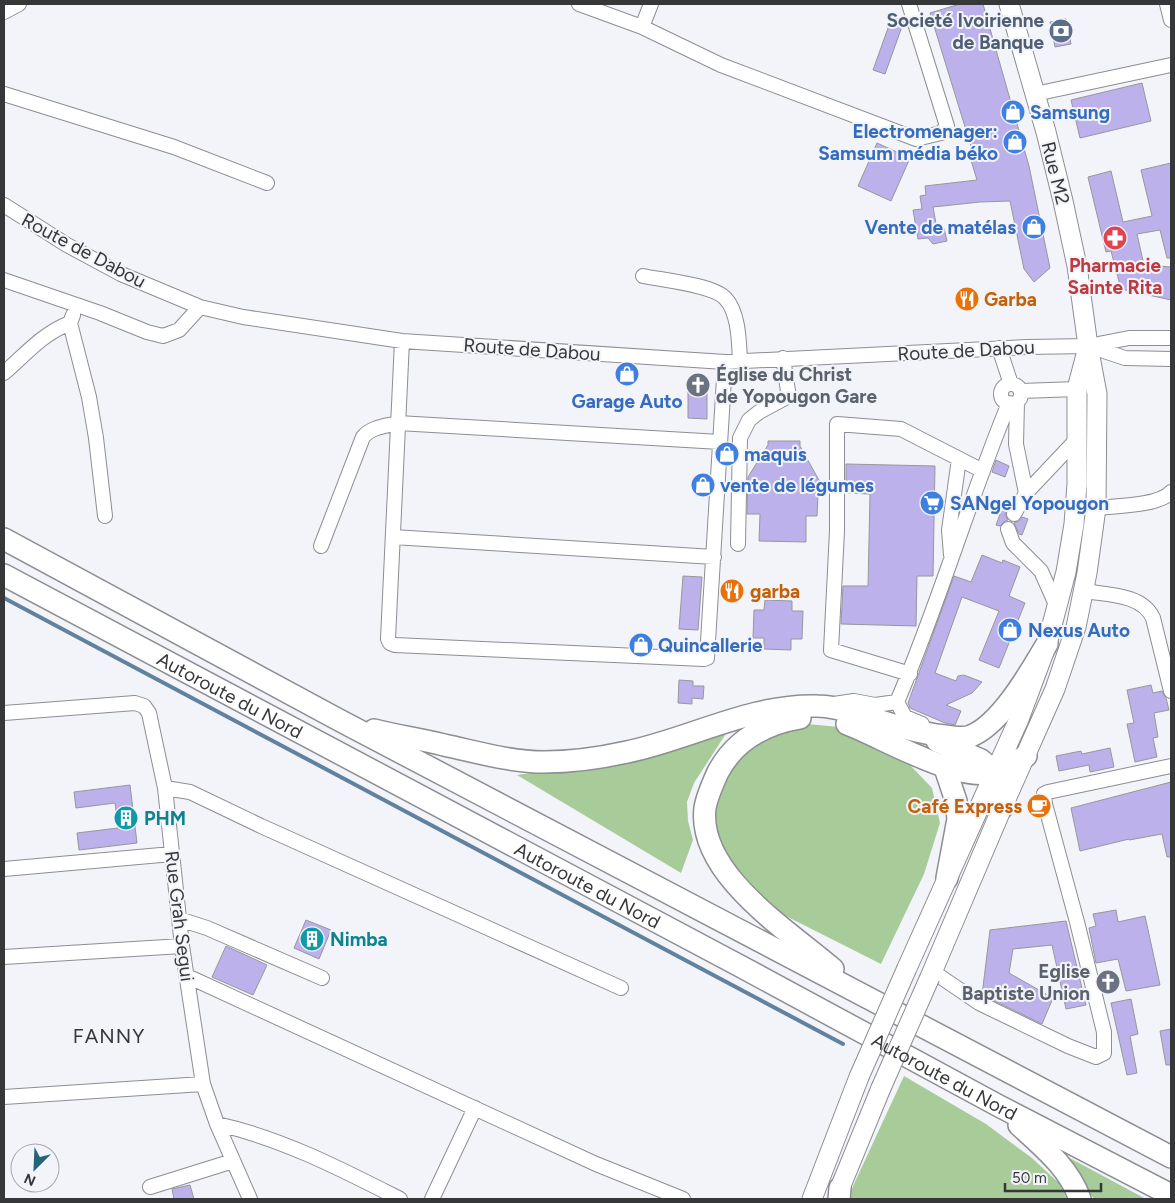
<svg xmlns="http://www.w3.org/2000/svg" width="1175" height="1203" viewBox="0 0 1175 1203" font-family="Figtree,sans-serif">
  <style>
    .forest { fill: #a7cc9a }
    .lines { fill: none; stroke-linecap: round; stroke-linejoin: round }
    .stream { stroke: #60829f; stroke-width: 4 }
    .building { fill: #bcb1ea; stroke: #97979c }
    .minor-casing { stroke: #8c8e93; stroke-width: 16 }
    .major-casing { stroke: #8c8e93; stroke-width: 21 }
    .highway-casing { stroke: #8c8e93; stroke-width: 24 }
    .minor { stroke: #fff; stroke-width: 14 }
    .major { stroke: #fff; stroke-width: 19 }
    .highway { stroke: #fff; stroke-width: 21 }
    .major-bridge-casing { stroke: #8c8e93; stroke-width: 21; stroke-linecap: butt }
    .major-bridge { stroke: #fff; stroke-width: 19 }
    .labels { text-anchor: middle; stroke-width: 4; stroke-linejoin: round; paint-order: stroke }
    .service-label { font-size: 19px; font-weight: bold; fill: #4e5e75; stroke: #f2f4f9; text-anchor: end }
    .shop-label { font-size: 19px; font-weight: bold; fill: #366cbe; stroke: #f2f4f9; text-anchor: start }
    .street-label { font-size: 19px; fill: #363739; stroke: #f2f4f9 }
    .health-label { font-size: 19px; font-weight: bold; fill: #be3a42; stroke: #f2f4f9 }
    .food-label { font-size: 19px; font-weight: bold; fill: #c56008; stroke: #f2f4f9; text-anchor: start }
    .worship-label { font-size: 19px; font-weight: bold; fill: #5b616d; stroke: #f2f4f9; text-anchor: start }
    .culture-label { font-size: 19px; font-weight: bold; fill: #0d838f; stroke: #f2f4f9; text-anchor: start }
    .neighbourhood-label { font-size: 20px; letter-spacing: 1px; fill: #363739; stroke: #f2f4f9 }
  </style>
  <rect width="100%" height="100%" fill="#f2f4f9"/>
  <path class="forest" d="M 807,724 L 839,727 L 909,764 L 932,788 L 940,823 L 924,874 L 881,964 L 772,909 L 742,884 L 711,826 L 717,784 L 753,741 Z
    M 729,729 L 694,783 L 687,802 L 688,821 L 693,840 L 681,873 L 517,775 L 593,764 Z
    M 904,1076 L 986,1124 L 1032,1158 L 1060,1184 L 1067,1199 L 847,1199 Z
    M 1066,1156 L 1146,1199 L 1094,1199 Z"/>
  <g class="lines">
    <path class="stream" d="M 4,598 L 843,1044"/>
  </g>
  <path class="building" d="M 960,4 L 983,4 L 1029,166 L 1050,268 L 1034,282 L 1024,269 L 1010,201 L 980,202 L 933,207 L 937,229 L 944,228 L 947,241 L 933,244 L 928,238 L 918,239 L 913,210 L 922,209 L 920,196 L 926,195 L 925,186 L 977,180 L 970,157 L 974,156 L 930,13 Z
    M 892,17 L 904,21 L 885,74 L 873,70 Z
    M 1066,19 L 1071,44 L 1055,47 L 1050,22 Z
    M 1142,83 L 1151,121 L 1080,138 L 1071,100 Z
    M 877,143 L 910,158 L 891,201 L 858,186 Z
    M 1171,163 L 1171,258 L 1167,258 L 1160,230 L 1137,234 L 1144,265 L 1171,267 L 1171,300 L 1121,289 L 1111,251 L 1106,252 L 1088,177 L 1111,171 L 1123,222 L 1152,216 L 1141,170 Z
    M 688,381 L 707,381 L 707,419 L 688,418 Z
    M 768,441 L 800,441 L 800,446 L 825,491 L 818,495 L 817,516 L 806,516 L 806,542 L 759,541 L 760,514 L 747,514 L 748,477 L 768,445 Z
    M 996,460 L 1009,466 L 1005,477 L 992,472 Z
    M 846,464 L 935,466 L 933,576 L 917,576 L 916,626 L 841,624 L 843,586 L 868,586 L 870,494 L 846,493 Z
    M 1002,509 L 1006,511 L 1005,515 L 1008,520 L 1005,521 L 1000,526 L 996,525 Z
    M 1022,517 L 1028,519 L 1022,535 L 1019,534 L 1014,523 L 1019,521 Z
    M 982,555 L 1002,563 L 1003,560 L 1020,567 L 1009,596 L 1025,603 L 999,668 L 979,660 L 999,611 L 962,597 L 935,673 L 956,681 L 958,676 L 964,675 L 982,682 L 972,693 L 946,705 L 961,711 L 955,725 L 945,723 L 910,708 L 908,703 L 954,576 L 971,582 Z
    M 683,576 L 702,577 L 698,630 L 679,629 Z
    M 765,600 L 792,601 L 792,611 L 803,611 L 802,639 L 791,639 L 791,650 L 764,649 L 764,638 L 753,638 L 754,610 L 764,610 Z
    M 679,680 L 693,681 L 693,686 L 704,686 L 703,699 L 692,698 L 692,704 L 678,703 Z
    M 1151,685 L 1153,693 L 1162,691 L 1166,698 L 1169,710 L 1154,713 L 1158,737 L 1153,738 L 1157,757 L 1135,762 L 1127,724 L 1134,723 L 1127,690 Z
    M 1110,748 L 1114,767 L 1090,772 L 1089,765 L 1059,771 L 1056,756 L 1081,751 L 1082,754 Z
    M 1171,782 L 1171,857 L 1167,857 L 1162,834 L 1129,840 L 1129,839 L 1080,851 L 1071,808 Z
    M 130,785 L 137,843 L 79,850 L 77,833 L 118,828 L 115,803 L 76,808 L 74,792 Z
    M 1116,910 L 1118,922 L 1145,916 L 1160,985 L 1126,991 L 1118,959 L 1096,963 L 1089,928 L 1096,926 L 1093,914 Z
    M 306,920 L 331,930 L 319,959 L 294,948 Z
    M 1066,921 L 1086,1005 L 1066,1009 L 1052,945 L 1013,949 L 1009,973 L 1053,998 L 1042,1024 L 982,995 L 990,930 Z
    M 226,946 L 267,965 L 253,995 L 212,977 Z
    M 1131,999 L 1138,1034 L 1130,1036 L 1137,1073 L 1127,1075 L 1111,1003 Z
    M 1171,1029 L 1171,1065 L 1166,1065 L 1160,1031 Z
    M 190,1185 L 194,1199 L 174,1199 L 172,1189 Z"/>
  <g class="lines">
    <defs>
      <path id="minor" d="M 579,4 L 642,27 L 721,65 L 916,139 L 941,133 L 947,126 L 909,4
        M 1167,4 L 1171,20
        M 4,12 L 19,4
        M 642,27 L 651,4
        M 4,94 L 174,147 L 267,183
        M 1035,94 L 1171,65
        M 4,205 L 67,245 L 121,274 L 200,307 L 243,317 L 402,341 L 725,362 L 1027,347 L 1088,346 L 1129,338 L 1171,338
        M 643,276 C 662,280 713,285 725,298 C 739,312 739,343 740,361
        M 4,280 L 100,313 L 147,332 L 163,336 L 179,330 L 200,307
        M 70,323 L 89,397 L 96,438 L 105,516
        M 402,341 L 388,639 L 390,643 L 395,645 L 704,659 L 707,658 L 725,362
        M 1089,346 L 1125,358 L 1171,359
        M 999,348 L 1011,384
        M 4,373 C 26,354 42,334 70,323 L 73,315
        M1001 394a10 10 0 1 1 20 0a10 10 0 1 1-20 0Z
        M 1021,391 L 1077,389
        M 1017,402 L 1016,444 L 1026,493
        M 1096,508 C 1114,506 1159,506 1171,492
        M 1014,514 L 1026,493 L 1078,438
        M 1008,529 L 1013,543 L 1041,571 L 1057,607
        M 393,537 L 714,557
        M 738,544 L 740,438 L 749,420 L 759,412 L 787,397 L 788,391 L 783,358
        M 321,546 L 363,437 C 371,427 386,426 398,423 L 720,442
        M 951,555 L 949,530 L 959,459
        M 1084,591 C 1108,595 1142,594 1153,618 L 1171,691
        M 910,674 L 831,650 L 837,531 L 837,424 L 901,429 L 983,471
        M 897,702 C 939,604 968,502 1009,403
        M 897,702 L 905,717 L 922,724
        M 834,704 L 854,701 L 875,705 L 897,702
        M 4,713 L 135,703 L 144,706 L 149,713 L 165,788 L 182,946 L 203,1084 L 217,1124 L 250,1199
        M 165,788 L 190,792 L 261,826 L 621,988
        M 4,869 L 172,854
        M 179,919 L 207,928 L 322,978
        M 4,957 L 182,946
        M 932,971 L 979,1003 L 1068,1046 L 1096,1057 L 1104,1053 L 1104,1032 L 1077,922 L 1045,804 L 1044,794 L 1048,792 L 1171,766
        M 187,976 L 596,1164 L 683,1199
        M 4,1097 L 203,1084
        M 217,1124 C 281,1138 341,1169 400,1199
        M 150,1187 L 233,1161
        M 432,1199 L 475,1108"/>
      <path id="major" d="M 907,968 L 1019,719 L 1047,644 L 1066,572 L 1074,524 L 1077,484 L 1077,389 L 1087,351
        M 930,977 L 1002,808 L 1055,689 L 1076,627 L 1087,573 L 1096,508 L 1097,394 L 1088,346 L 1077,266 L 1063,201 L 1046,132 L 1009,4
        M 840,1188 L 881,1088
        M 812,1199 L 859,1077"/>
      <g id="highway">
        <path d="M 4,539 L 339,720 L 1171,1157"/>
        <path id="s1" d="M 4,575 L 740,966 L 999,1106 L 1171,1195"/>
        <path d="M 800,718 C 765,724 735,740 718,772 C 713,783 707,796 705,808 C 697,874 789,931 833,969"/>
        <path d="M 847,724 C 884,738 958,783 995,772 C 1006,769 1016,761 1026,756"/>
        <path d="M 374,730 C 397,736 421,739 444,745 C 477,752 510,762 544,762 C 572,762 600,758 627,752 C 690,739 751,704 817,706 C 834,706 851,712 868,717 C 893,725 918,733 945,736 C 952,737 964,739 971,736 C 1001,724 1031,671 1047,644"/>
        <path d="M 937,741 L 981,760 L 995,772 L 1002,808"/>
        <path d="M 945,768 L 956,801 L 958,819 L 947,878"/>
        <path d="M 1019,1125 C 1043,1147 1069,1168 1080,1199"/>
        <path d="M 839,1199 L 840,1188"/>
      </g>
    </defs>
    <use href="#minor" class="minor-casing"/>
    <use href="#major" class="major-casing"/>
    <use href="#highway" class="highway-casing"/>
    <use href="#minor" class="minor"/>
    <use href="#major" class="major"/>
    <use href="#highway" class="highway"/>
    <defs>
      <path id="major-bridge" d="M 859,1077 L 907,968
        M 881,1088 L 930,977"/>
    </defs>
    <use href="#major-bridge" class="major-bridge-casing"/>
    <use href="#major-bridge" class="major-bridge"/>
  </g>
  <defs>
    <symbol id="bank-disc" viewBox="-11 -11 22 22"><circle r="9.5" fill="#5c6f8a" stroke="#f2f4f9"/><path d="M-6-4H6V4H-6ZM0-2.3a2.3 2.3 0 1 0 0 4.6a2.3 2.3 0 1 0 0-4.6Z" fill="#fff"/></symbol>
    <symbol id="shop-disc" viewBox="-11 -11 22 22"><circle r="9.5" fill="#3f7fe0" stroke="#f2f4f9"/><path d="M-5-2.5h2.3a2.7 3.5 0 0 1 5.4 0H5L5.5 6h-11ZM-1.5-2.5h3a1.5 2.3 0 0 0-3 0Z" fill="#fff"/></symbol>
    <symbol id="pharmacy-disc" viewBox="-11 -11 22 22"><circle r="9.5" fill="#e0444e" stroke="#f2f4f9"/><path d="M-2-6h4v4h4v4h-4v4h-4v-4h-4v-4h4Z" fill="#fff"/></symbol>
    <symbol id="restaurant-disc" viewBox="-11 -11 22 22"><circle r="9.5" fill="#e8710a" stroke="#f2f4f9"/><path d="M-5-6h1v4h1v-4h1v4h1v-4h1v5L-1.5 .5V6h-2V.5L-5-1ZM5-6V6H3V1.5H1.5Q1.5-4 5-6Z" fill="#fff"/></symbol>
    <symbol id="church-disc" viewBox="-11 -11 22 22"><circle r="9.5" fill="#6b7280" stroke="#f2f4f9"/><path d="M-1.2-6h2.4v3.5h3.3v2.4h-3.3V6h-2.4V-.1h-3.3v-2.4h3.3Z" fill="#fff"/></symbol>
    <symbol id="supermarket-disc" viewBox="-11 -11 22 22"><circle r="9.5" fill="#3f7fe0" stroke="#f2f4f9"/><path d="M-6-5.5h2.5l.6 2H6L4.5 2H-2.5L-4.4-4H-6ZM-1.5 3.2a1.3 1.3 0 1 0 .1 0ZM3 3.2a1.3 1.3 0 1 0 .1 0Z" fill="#fff"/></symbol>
    <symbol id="cafe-disc" viewBox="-11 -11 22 22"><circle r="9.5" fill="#e8710a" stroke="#f2f4f9"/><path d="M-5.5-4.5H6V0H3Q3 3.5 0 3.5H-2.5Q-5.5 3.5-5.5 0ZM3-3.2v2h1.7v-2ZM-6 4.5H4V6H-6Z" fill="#fff"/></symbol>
    <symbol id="building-disc" viewBox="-11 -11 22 22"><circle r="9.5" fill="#0f9aa8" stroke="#f2f4f9"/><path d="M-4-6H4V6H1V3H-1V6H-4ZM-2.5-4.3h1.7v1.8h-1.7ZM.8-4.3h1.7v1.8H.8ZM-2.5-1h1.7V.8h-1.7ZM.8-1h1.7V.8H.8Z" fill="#fff"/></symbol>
  </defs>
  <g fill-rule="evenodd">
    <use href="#bank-disc" x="1047" y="17" width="28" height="28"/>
    <use href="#shop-disc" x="999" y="98" width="28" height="28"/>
    <use href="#shop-disc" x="1001" y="128" width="28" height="28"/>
    <use href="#shop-disc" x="1020" y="213" width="28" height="28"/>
    <use href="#pharmacy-disc" x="1101" y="224" width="28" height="28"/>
    <use href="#restaurant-disc" x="953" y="285" width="28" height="28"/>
    <use href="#shop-disc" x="613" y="360" width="28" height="28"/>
    <use href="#church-disc" x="684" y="371" width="28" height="28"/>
    <use href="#shop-disc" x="713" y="440" width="28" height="28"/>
    <use href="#shop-disc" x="689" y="471" width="28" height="28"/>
    <use href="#supermarket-disc" x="918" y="489" width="28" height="28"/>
    <use href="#restaurant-disc" x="718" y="577" width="28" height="28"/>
    <use href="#shop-disc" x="996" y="616" width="28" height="28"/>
    <use href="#shop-disc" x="627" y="631" width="28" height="28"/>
    <use href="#cafe-disc" x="1025" y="792" width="28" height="28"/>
    <use href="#building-disc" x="112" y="804" width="28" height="28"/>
    <use href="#building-disc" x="298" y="925" width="28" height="28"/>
    <use href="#church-disc" x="1094" y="968" width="28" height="28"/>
  </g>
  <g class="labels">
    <g class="service-label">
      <text x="1044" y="27">Societé Ivoirienne<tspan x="1044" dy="22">de Banque</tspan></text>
    </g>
    <g class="shop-label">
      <text x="1030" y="119">Samsung</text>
      <text x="998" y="138" text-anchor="end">Electromenager:<tspan x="998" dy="22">Samsum média béko</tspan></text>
      <text x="1016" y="234" text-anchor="end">Vente de matélas</text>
      <text x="627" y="408" text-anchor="middle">Garage Auto</text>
      <text x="744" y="461">maquis</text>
      <text x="720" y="492">vente de légumes</text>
      <text x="950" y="510">SANgel Yopougon</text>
      <text x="1028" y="637">Nexus Auto</text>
      <text x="658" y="652">Quincallerie</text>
    </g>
    <g class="street-label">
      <text transform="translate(1056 173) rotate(76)" y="7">Rue M2</text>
      <text transform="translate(84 250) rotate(28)" y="7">Route de Dabou</text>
      <text transform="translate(532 349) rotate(4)" y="7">Route de Dabou</text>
      <text transform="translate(966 350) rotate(-3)" y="7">Route de Dabou</text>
      <text dy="7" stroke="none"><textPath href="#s1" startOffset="256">Autoroute du Nord</textPath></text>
      <text dy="7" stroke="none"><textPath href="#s1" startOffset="661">Autoroute du Nord</textPath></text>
      <text transform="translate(180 916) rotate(83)" y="7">Rue Grah Segui</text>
      <text dy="7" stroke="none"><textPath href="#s1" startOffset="1066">Autoroute du Nord</textPath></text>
    </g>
    <g class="health-label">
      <text x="1115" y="272">Pharmacie<tspan x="1115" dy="22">Sainte Rita</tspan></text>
    </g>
    <g class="food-label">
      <text x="984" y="306">Garba</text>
      <text x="750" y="598">garba</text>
      <text x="1022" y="813" text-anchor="end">Café Express</text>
    </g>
    <g class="worship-label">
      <text x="716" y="381">Église du Christ<tspan x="716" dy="22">de Yopougon Gare</tspan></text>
      <text x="1090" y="978" text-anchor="end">Eglise<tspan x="1090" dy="22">Baptiste Union</tspan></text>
    </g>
    <g class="culture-label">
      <text x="144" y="825">PHM</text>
      <text x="330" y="946">Nimba</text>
    </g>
    <g class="neighbourhood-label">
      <text x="109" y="1043">FANNY</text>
    </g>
  </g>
  <rect width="1175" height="1203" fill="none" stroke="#363739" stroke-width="10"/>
  <g transform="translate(35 1168) rotate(204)"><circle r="24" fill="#f2f4f9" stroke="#a7a8ac"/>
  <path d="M0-4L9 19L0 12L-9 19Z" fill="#246479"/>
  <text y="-8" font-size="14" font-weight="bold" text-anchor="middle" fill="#363739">N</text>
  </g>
  <path d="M1005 1183v8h96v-8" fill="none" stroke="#363739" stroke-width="2.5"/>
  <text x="1012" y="1183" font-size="15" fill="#363739" stroke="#f2f4f9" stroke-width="4" paint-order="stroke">50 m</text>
</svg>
